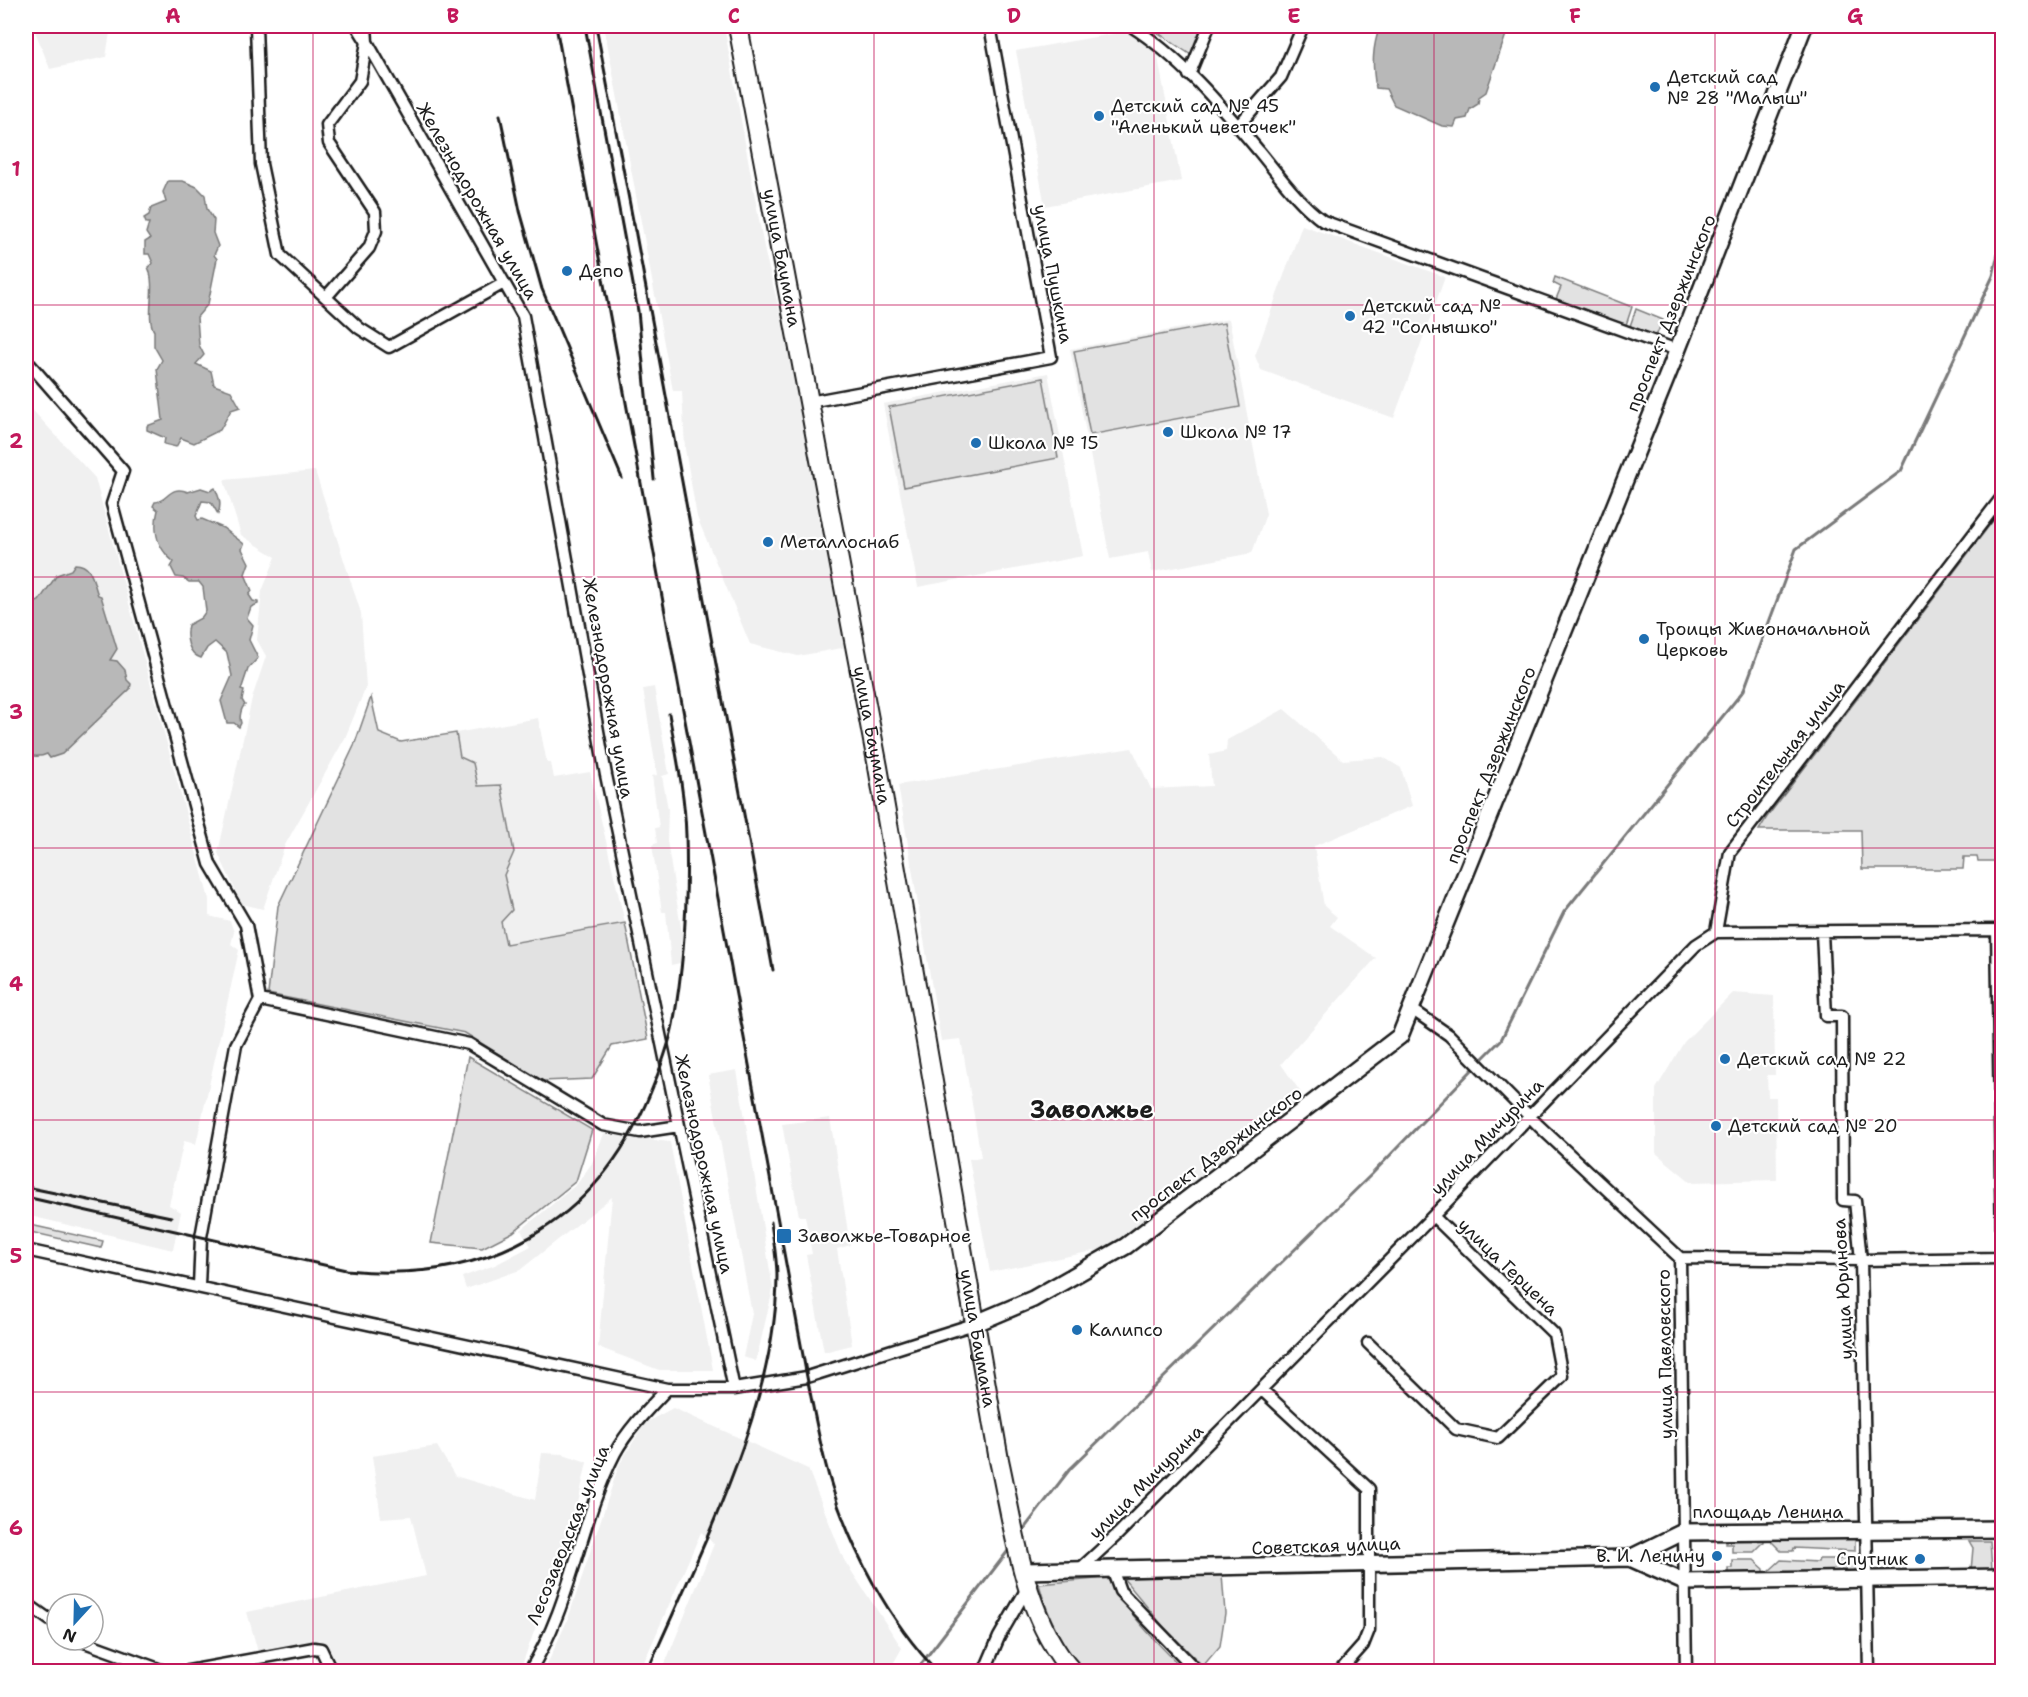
<svg xmlns="http://www.w3.org/2000/svg" width="2028" height="1697" viewBox="0 0 2028 1697" font-family="'Shantell Sans',sans-serif">
  <style>
    .built { fill: #f0f0f0 }
    .green { fill: #e2e2e2; stroke: #7f7f7f; stroke-width: 1.5 }
    .water { fill: #b8b8b8; stroke: #7a7a7a; stroke-width: 1.5 }
    .lines { fill: none; stroke-linecap: round; stroke-linejoin: round }
    .stream { stroke: #7a7a7a; stroke-width: 3 }
    .street-casing { stroke: #1c1c1c; stroke-width: 15 }
    .secondary-casing { stroke: #1c1c1c; stroke-width: 20 }
    .primary-casing { stroke: #1c1c1c; stroke-width: 22 }
    .street { stroke: #fff; stroke-width: 10 }
    .secondary { stroke: #fff; stroke-width: 15 }
    .primary { stroke: #fff; stroke-width: 18 }
    .rail { stroke: #1c1c1c; stroke-width: 3 }
    .grid { fill: none; stroke: #c2185b; stroke-width: 1.5; stroke-opacity: 0.55 }
    .poi-dot { fill: #1f6fb2; stroke: #fff; stroke-width: 2 }
    .labels { text-anchor: middle; stroke-width: 4.5; stroke-linejoin: round; paint-order: stroke }
    .poi-label { font-size: 18px; fill: #1c1c1c; stroke: #fff; text-anchor: start }
    .street-label { font-size: 18px; fill: #1c1c1c; stroke: #fff }
    .district-label { font-size: 24px; font-weight: bold; fill: #1c1c1c; stroke: #fff }
    .neatline { fill: none; stroke: #c2185b; stroke-width: 2 }
    .grid-label { font-size: 20px; text-anchor: middle; font-weight: bold; fill: #c2185b }
  </style>
  <rect width="100%" height="100%" fill="#fff"/>
  <filter id="ink" filterUnits="userSpaceOnUse"><feTurbulence type="fractalNoise" baseFrequency=".0167" numOctaves="2"/><feDisplacementMap in="SourceGraphic" scale="12" xChannelSelector="R" yChannelSelector="G"/><feConvolveMatrix kernelMatrix="1 2 1 2 8 2 1 2 1" color-interpolation-filters="sRGB"/></filter>
  <g filter="url(#ink)">
    <path class="built" d="M 33,26 L 111,26 L 106,57 L 50,69 Z
      M 604,26 L 724,26 L 765,253 L 782,321 L 847,647 L 798,656 L 750,644 L 697,517 L 685,449 L 682,391 L 673,391 Z
      M 1135,30 L 1156,47 L 1181,181 L 1045,206 L 1016,51 Z
      M 1302,225 L 1445,277 L 1394,418 L 1261,370 L 1255,356 Z
      M 1229,319 L 1266,514 L 1252,553 L 1152,572 L 1148,552 L 1110,559 L 1070,349 Z
      M 1048,373 L 1083,556 L 918,587 L 883,404 Z
      M 26,403 L 95,478 L 209,899 L 209,916 L 230,921 L 234,932 L 231,944 L 239,950 L 196,1144 L 184,1141 L 169,1205 L 181,1212 L 173,1250 L 26,1215 Z
      M 315,471 L 361,613 L 366,687 L 345,738 L 285,845 L 263,909 L 242,904 L 218,853 L 252,698 L 266,656 L 257,640 L 262,591 L 276,557 L 241,535 L 224,480 Z
      M 654,687 L 669,774 L 662,776 L 668,809 L 667,841 L 682,934 L 680,963 L 671,965 L 666,912 L 662,912 L 652,845 L 657,843 L 655,828 L 659,827 L 652,776 L 657,775 L 643,689 Z
      M 1284,709 L 1343,760 L 1383,757 L 1401,768 L 1412,806 L 1314,846 L 1324,906 L 1337,917 L 1330,926 L 1376,958 L 1281,1064 L 1306,1100 L 1113,1247 L 990,1272 L 969,1159 L 981,1157 L 961,1039 L 941,1041 L 898,785 L 1132,748 L 1151,789 L 1212,786 L 1209,755 L 1226,751 L 1227,740 Z
      M 538,718 L 547,763 L 551,763 L 554,778 L 590,772 L 625,923 L 506,944 L 501,922 L 512,910 L 504,875 L 514,852 L 501,785 L 478,786 L 460,757 L 456,733 Z
      M 1733,993 L 1774,996 L 1775,1075 L 1767,1075 L 1768,1097 L 1776,1097 L 1777,1180 L 1691,1182 L 1656,1153 L 1656,1089 L 1684,1042 Z
      M 737,1070 L 773,1289 L 756,1361 L 743,1357 L 752,1314 L 708,1075 Z
      M 830,1118 L 850,1245 L 837,1249 L 852,1345 L 824,1352 L 806,1255 L 812,1254 L 805,1216 L 799,1216 L 782,1124 Z
      M 604,1134 L 670,1142 L 713,1370 L 659,1370 L 598,1347 L 612,1197 L 520,1270 L 466,1289 L 462,1277 L 495,1265 L 531,1246 L 521,1230 L 577,1184 L 592,1163 Z
      M 673,1408 L 808,1469 L 844,1560 L 902,1648 L 889,1671 L 662,1671 L 714,1544 L 701,1532 L 640,1671 L 550,1672 L 545,1669 L 568,1619 L 619,1465 L 645,1423 Z
      M 437,1446 L 455,1476 L 535,1500 L 542,1453 L 563,1454 L 587,1462 L 574,1521 L 523,1662 L 514,1671 L 341,1672 L 327,1643 L 319,1640 L 258,1652 L 247,1612 L 426,1576 L 411,1516 L 381,1518 L 372,1456 Z"/>
    <path class="green" d="M 1153,26 L 1204,26 L 1191,55 L 1154,30 Z
      M 1555,277 L 1632,307 L 1626,325 L 1556,299 L 1561,287 L 1553,283 Z
      M 1636,309 L 1663,320 L 1656,336 L 1630,326 Z
      M 1224,323 L 1240,407 L 1090,435 L 1074,351 Z
      M 1043,378 L 1058,458 L 904,487 L 889,407 Z
      M 2002,509 L 2002,856 L 1999,856 L 1999,861 L 1978,861 L 1977,857 L 1964,857 L 1963,869 L 1862,869 L 1861,830 L 1759,830 L 1767,817 Z
      M 371,697 L 379,733 L 401,742 L 456,733 L 460,757 L 473,763 L 478,786 L 501,785 L 514,852 L 504,875 L 512,910 L 501,922 L 506,944 L 625,923 L 648,1039 L 612,1046 L 592,1079 L 542,1081 L 465,1033 L 268,994 L 278,906 L 354,746 Z
      M 468,1057 L 592,1130 L 576,1181 L 513,1232 L 482,1248 L 431,1243 Z
      M 26,1224 L 103,1241 L 101,1248 L 26,1231 Z
      M 1855,1535 L 1855,1551 L 1794,1548 L 1793,1551 L 1781,1551 L 1772,1542 L 1772,1536 Z
      M 1726,1536 L 1764,1536 L 1764,1542 L 1754,1552 L 1732,1552 L 1732,1544 L 1726,1544 Z
      M 1969,1541 L 1990,1541 L 1992,1570 L 1971,1571 L 1973,1548 Z
      M 1819,1559 L 1855,1559 L 1855,1575 L 1770,1576 L 1770,1570 L 1781,1560 L 1818,1562 Z
      M 1732,1560 L 1754,1560 L 1764,1569 L 1764,1576 L 1728,1576 L 1728,1568 L 1732,1568 Z
      M 1222,1575 L 1225,1613 L 1220,1646 L 1203,1666 L 1163,1626 L 1123,1578 Z
      M 1107,1578 C 1128,1613 1155,1641 1183,1669 L 1181,1672 L 1083,1671 C 1062,1644 1048,1618 1039,1584 Z"/>
    <path class="water" d="M 1380,26 L 1509,26 L 1486,92 L 1479,97 L 1478,104 L 1470,109 L 1467,118 L 1457,120 L 1454,127 L 1442,126 L 1394,105 L 1386,89 L 1376,88 C 1372,65 1372,48 1380,26 Z
      M 168,181 L 183,181 L 197,187 L 205,195 L 207,209 L 214,220 L 213,233 L 218,246 L 214,255 L 217,259 L 208,304 L 197,317 L 199,345 L 204,355 L 196,364 L 211,371 L 214,385 L 231,391 L 240,407 L 231,410 L 220,430 L 194,443 L 181,438 L 176,447 L 164,444 L 165,438 L 147,430 L 147,426 L 163,420 L 157,369 L 162,360 L 154,346 L 154,331 C 145,316 157,287 148,267 L 153,263 L 149,254 L 145,254 L 145,242 L 150,239 L 146,233 L 149,223 L 146,223 L 144,218 L 149,215 L 151,208 L 166,202 L 163,192 Z
      M 201,488 L 210,491 L 215,488 C 219,497 222,504 218,514 L 211,502 L 202,501 L 196,516 L 198,520 L 202,519 L 223,528 L 244,544 L 242,549 L 249,563 L 245,574 L 252,591 L 249,595 L 253,601 L 258,602 L 258,604 L 251,607 L 247,618 L 253,625 L 249,640 L 258,658 L 248,669 L 241,690 L 244,691 L 242,700 L 245,705 C 241,707 239,718 241,723 L 239,727 L 234,723 L 227,723 L 221,701 L 232,676 L 227,653 L 215,642 L 207,648 L 201,658 C 188,654 185,637 188,625 L 201,618 L 206,611 L 203,587 L 199,582 L 189,582 L 183,578 L 176,577 L 171,567 L 174,562 C 158,549 152,533 158,510 L 153,506 L 155,502 C 168,502 169,484 188,492 Z
      M 75,564 C 93,564 93,583 98,595 L 101,596 L 117,649 L 110,660 L 117,661 L 125,670 L 127,680 L 131,684 L 130,689 L 62,754 L 50,758 L 47,754 C 41,757 32,757 26,754 L 26,606 L 39,601 L 57,575 L 71,570 Z"/>
    <g class="lines">
      <path class="stream" d="M 1483,1058 L 1501,1040 L 1564,912 L 1744,690 L 1796,549 L 1901,471 L 1993,276 L 2002,236
        M 1020,1534 L 1070,1469 L 1372,1174 L 1473,1069
        M 915,1672 L 1011,1547"/>
      <defs>
        <path id="street" d="M 256,26 L 261,164 L 280,255 L 359,328 L 389,347 L 504,283
          M 366,26 L 367,42 L 523,316 L 606,775 L 734,1389
          M 1131,26 C 1180,57 1221,106 1258,150 C 1278,174 1297,202 1323,221 L 1677,350
          M 1189,75 L 1209,26
          M 1238,126 L 1281,77 L 1303,26
          M 327,296 L 369,248 L 376,231 L 375,212 L 329,143 L 327,125 L 360,81 L 367,42 L 357,26
          M 26,360 L 123,471 L 112,504 L 210,864 L 246,925 L 260,1000 L 469,1044 L 603,1125 L 640,1132 L 679,1126
          M 809,402 L 1051,357 L 990,26
          M 1997,930 L 2002,1244
          M 1716,932 L 1730,852 L 2002,497
          M 1822,932 L 1826,1016 L 1842,1016 L 1843,1200 L 1855,1201 L 1861,1260 L 1869,1672
          M 1413,1010 L 1449,1035 L 1539,1126 L 1680,1258 L 1686,1672
          M 26,1250 L 667,1389 L 734,1389 L 807,1377 L 974,1324
          M 1680,1258 L 1861,1260 L 2002,1258
          M 199,1286 L 201,1237 L 236,1045 L 260,1000
          M 1368,1343 L 1456,1429 L 1498,1438 L 1562,1376 L 1554,1334 L 1433,1216
          M 1262,1390 L 1369,1489 L 1369,1630 L 1363,1645 L 1339,1672
          M 1080,1569 L 1118,1534 L 1433,1216 L 1696,945 L 1716,932 L 2002,930
          M 1112,1569 L 1120,1591 L 1198,1672
          M 26,1603 L 57,1625
          M 79,1640 L 167,1672
          M 183,1672 L 314,1648 L 321,1649 L 332,1672
          M 529,1672 C 572,1605 579,1523 615,1453 C 628,1429 649,1408 667,1389
          M 984,1672 L 999,1637 L 1029,1585"/>
        <path id="secondary" d="M 974,1324 L 1033,1299 L 1126,1246 L 1400,1036 L 1672,364 L 1804,26
          M 1630,1558 L 1683,1532 L 2002,1529
          M 1024,1571 L 1630,1558 L 1684,1582 L 2002,1577"/>
        <g id="primary">
          <path id="s1" d="M 738,26 L 878,767 L 999,1460 C 1014,1527 1024,1620 1073,1672"/>
        </g>
      </defs>
      <use href="#street" class="street-casing"/>
      <use href="#secondary" class="secondary-casing"/>
      <use href="#primary" class="primary-casing"/>
      <use href="#street" class="street"/>
      <use href="#secondary" class="secondary"/>
      <use href="#primary" class="primary"/>
      <path class="rail" d="M 556,26 L 807,1377 C 814,1411 820,1447 830,1480 C 849,1547 889,1622 938,1672
        M 585,26 L 638,311 L 654,479
        M 596,26 L 635,231
        M 500,115 L 520,211 L 542,289 L 622,478
        M 634,224 L 773,970
        M 26,1187 L 171,1217
        M 26,1197 L 346,1270 C 486,1285 595,1226 650,1094 C 659,1072 668,1049 673,1025 C 684,964 688,897 686,835 C 685,795 676,753 669,714
        M 647,1672 C 698,1555 777,1405 777,1276 C 777,1258 773,1239 771,1222"/>
    </g>
  </g>
  <path class="grid" d="M 313,26 L 313,1672M 594,26 L 594,1672M 874,26 L 874,1672M 1154,26 L 1154,1672M 1434,26 L 1434,1672M 1715,26 L 1715,1672M 26,305 L 2002,305M 26,577 L 2002,577M 26,848 L 2002,848M 26,1120 L 2002,1120M 26,1392 L 2002,1392"/>
  <g class="poi-dot">
    <circle cx="1655" cy="87" r="6"/>
    <circle cx="1099" cy="116" r="6"/>
    <circle cx="567" cy="271" r="6"/>
    <circle cx="1350" cy="316" r="6"/>
    <circle cx="1168" cy="432" r="6"/>
    <circle cx="976" cy="443" r="6"/>
    <circle cx="768" cy="542" r="6"/>
    <circle cx="1644" cy="639" r="6"/>
    <circle cx="1725" cy="1059" r="6"/>
    <circle cx="1716" cy="1126" r="6"/>
    <rect x="776" y="1228" width="16" height="16" rx="3"/>
    <circle cx="1077" cy="1330" r="6"/>
    <circle cx="1717" cy="1556" r="6"/>
    <circle cx="1920" cy="1559" r="6"/>
  </g>
  <g class="labels">
    <g class="poi-label">
      <text x="1667" y="83">Детский сад<tspan x="1667" dy="21">№ 28 "Малыш"</tspan></text>
      <text x="1111" y="112">Детский сад № 45<tspan x="1111" dy="21">"Аленький цветочек"</tspan></text>
      <text x="579" y="277">Депо</text>
      <text x="1362" y="312">Детский сад №<tspan x="1362" dy="21">42 "Солнышко"</tspan></text>
      <text x="1180" y="438">Школа № 17</text>
      <text x="988" y="449">Школа № 15</text>
      <text x="780" y="548">Металлоснаб</text>
      <text x="1656" y="635">Троицы Живоначальной<tspan x="1656" dy="21">Церковь</tspan></text>
      <text x="1737" y="1065">Детский сад № 22</text>
      <text x="1728" y="1132">Детский сад № 20</text>
      <text x="798" y="1242">Заволжье-Товарное</text>
      <text x="1089" y="1336">Калипсо</text>
      <text x="1705" y="1562" text-anchor="end">В. И. Ленину</text>
      <text x="1908" y="1565" text-anchor="end">Спутник</text>
    </g>
    <g class="street-label">
      <text transform="translate(477 201) rotate(60)" y="6">Железнодорожная улица</text>
      <text dy="6" stroke="none"><textPath href="#s1" startOffset="236">улица Баумана</textPath></text>
      <text transform="translate(1053 274) rotate(79)" y="6">улица Пушкина</text>
      <text transform="translate(1671 313) rotate(-68)" y="6">проспект Дзержинского</text>
      <text transform="translate(608 688) rotate(80)" y="6">Железнодорожная улица</text>
      <text dy="6" stroke="none"><textPath href="#s1" startOffset="722">улица Баумана</textPath></text>
      <text transform="translate(1785 754) rotate(-52)" y="6">Строительная улица</text>
      <text transform="translate(1491 765) rotate(-68)" y="6">проспект Дзержинского</text>
      <text transform="translate(1487 1137) rotate(-46)" y="6">улица Мичурина</text>
      <text transform="translate(1216 1154) rotate(-37)" y="6">проспект Дзержинского</text>
      <text transform="translate(704 1164) rotate(78)" y="6">Железнодорожная улица</text>
      <text transform="translate(1508 1267) rotate(44)" y="6">улица Герцена</text>
      <text transform="translate(1843 1289) rotate(-93)" y="6">улица Юринова</text>
      <text dy="6" stroke="none"><textPath href="#s1" startOffset="1334">улица Баумана</textPath></text>
      <text transform="translate(1665 1354) rotate(-91)" y="6">улица Павловского</text>
      <text transform="translate(1146 1482) rotate(-45)" y="6">улица Мичурина</text>
      <text x="1768" y="1518">площадь Ленина</text>
      <text transform="translate(568 1535) rotate(-68)" y="6">Лесозаводская улица</text>
      <text transform="translate(1326 1546) rotate(-2)" y="6">Советская улица</text>
    </g>
    <g class="district-label">
      <text x="1092" y="1118">Заволжье</text>
    </g>
  </g>
  <rect width="2028" height="1697" fill="none" stroke="#fff" stroke-width="66"/>
  <g transform="translate(75 1622) rotate(202)"><circle r="28" fill="#ffffff" stroke="#a4a4a4" stroke-width="1.5"/>
  <path d="M0-4.5L10 22L0 15L-10 22Z" fill="#1f6fb2"/>
  <text y="-9" font-size="16" font-weight="bold" text-anchor="middle" fill="#1c1c1c">N</text>
  </g>
  <rect x="33" y="33" width="1962" height="1631" class="neatline"/>
  <g class="grid-label">
    <text x="173" y="23">A</text>
    <text x="453" y="23">B</text>
    <text x="734" y="23">C</text>
    <text x="1014" y="23">D</text>
    <text x="1294" y="23">E</text>
    <text x="1575" y="23">F</text>
    <text x="1855" y="23">G</text>
    <text x="16" y="176">1</text>
    <text x="16" y="448">2</text>
    <text x="16" y="719">3</text>
    <text x="16" y="991">4</text>
    <text x="16" y="1263">5</text>
    <text x="16" y="1535">6</text>
  </g>
</svg>
